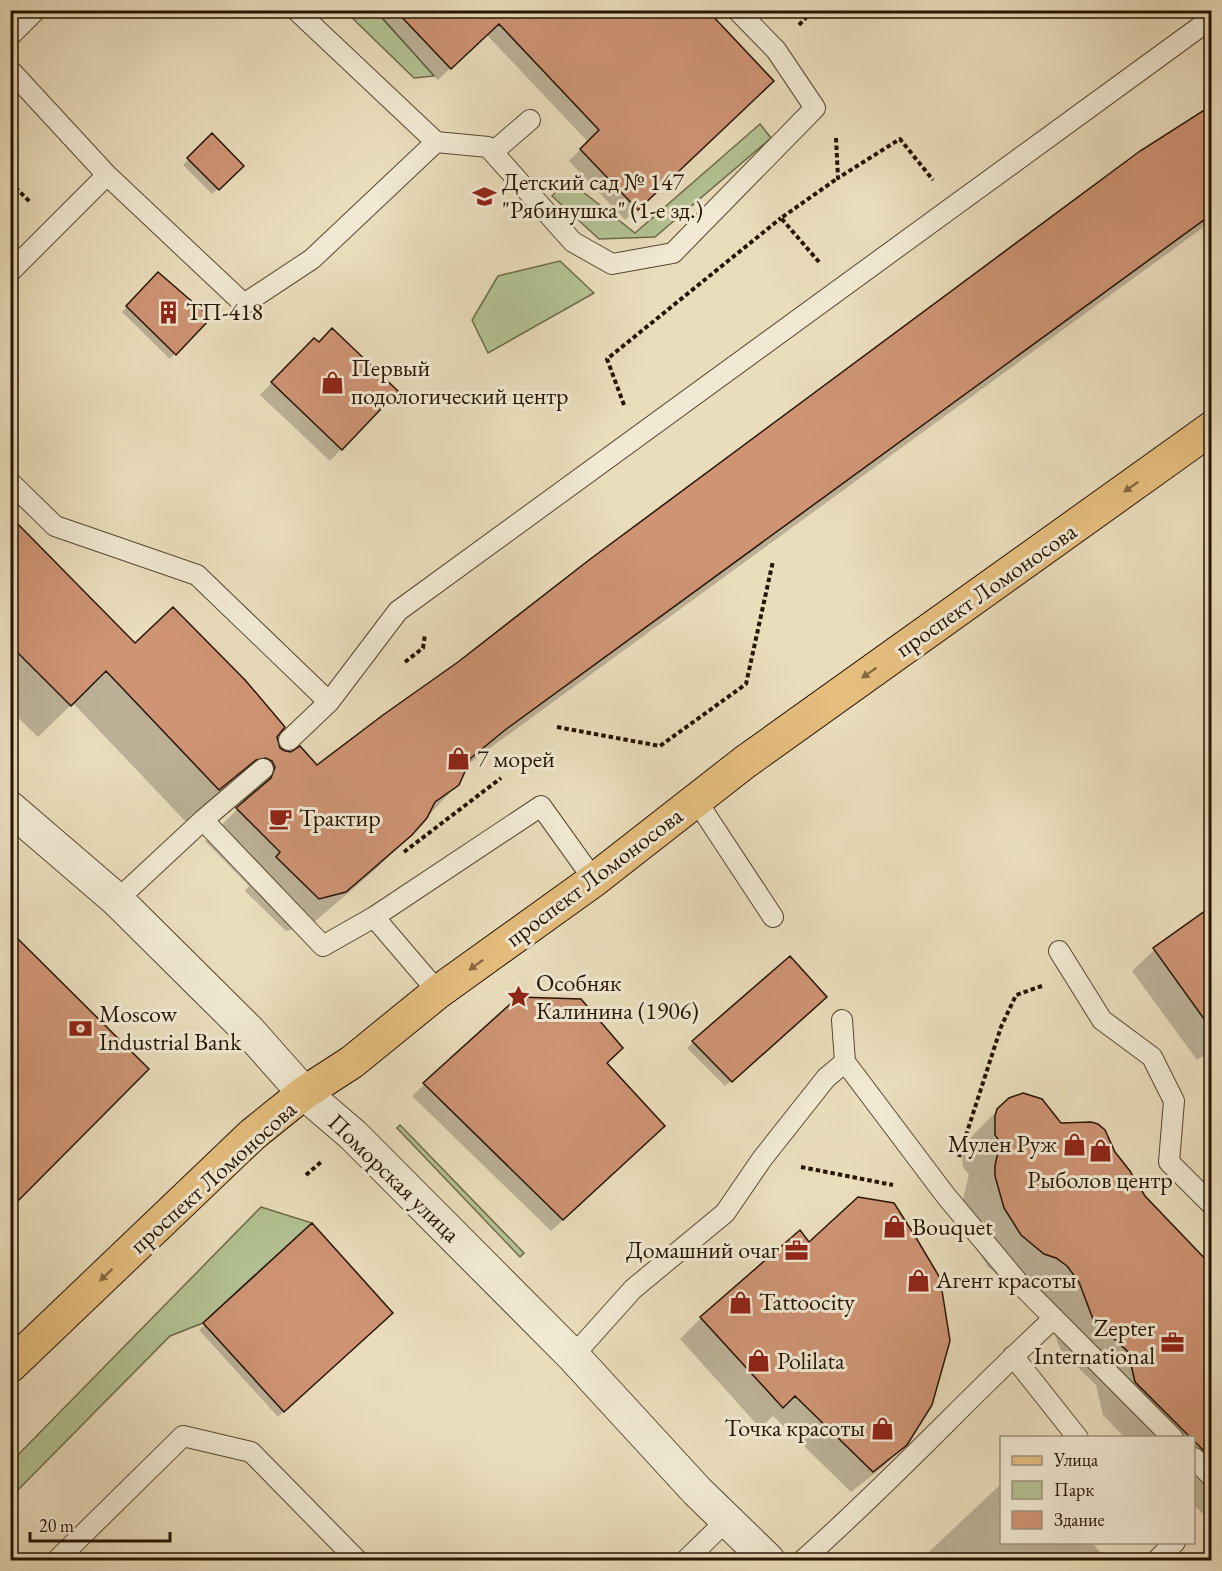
<svg xmlns="http://www.w3.org/2000/svg" width="1222" height="1571" viewBox="0 0 1222 1571" font-family="'EB Garamond',serif">
  <style>
    .green { fill: #b3c293; stroke: #6c6a4a; stroke-width: 1.5 }
    .shadow { fill: #0003 }
    .building { fill: #ce9474; stroke: #261301; stroke-width: 1.5 }
    .lines { fill: none; stroke-linecap: round; stroke-linejoin: round }
    .lane-casing { stroke: #574630; stroke-width: 22 }
    .street-casing { stroke: #574630; stroke-width: 35 }
    .primary-casing { stroke: #261301; stroke-width: 35 }
    .path { stroke: #261301; stroke-width: 4; stroke-dasharray: 4.5 3; stroke-linecap: butt }
    .lane { stroke: #f1e9d3; stroke-width: 20 }
    .street { stroke: #f1e9d3; stroke-width: 33 }
    .primary { stroke: #e5be7e; stroke-width: 33 }
    .oneway { fill: #866840 }
    .labels { text-anchor: middle; stroke-width: 6; stroke-linejoin: round; paint-order: stroke }
    .poi-label { font-size: 24px; fill: #261301; stroke: #f1e9d3; text-anchor: start }
    .street-label { font-size: 24px; fill: #261301; stroke: #f1e9d3 }
  </style>
  <rect width="100%" height="100%" fill="#eaddbc"/>
  <filter id="stains"><feTurbulence type="fractalNoise" baseFrequency=".00333" numOctaves="4"/><feColorMatrix values="0 0 0 0 .2 0 0 0 0 .09 0 0 0 0 .02 0 0 0 .5 -.17"/></filter>
  <radialGradient id="worn" r=".72"><stop offset=".6" stop-color="#630" stop-opacity="0"/><stop offset="1" stop-color="#630" stop-opacity=".3"/></radialGradient>
  <path class="green" d="M 345,11 L 376,11 L 434,76 L 414,78 Z
    M 760,124 L 771,138 L 655,237 L 599,239 L 552,196 L 568,180 L 635,233 Z
    M 560,261 L 594,293 L 488,353 L 472,320 L 498,276 Z
    M 400,1125 L 524,1253 L 520,1257 L 397,1128 Z
    M 261,1207 L 312,1223 L 203,1323 L 170,1336 L 11,1497 L 11,1462 Z"/>
  <path class="shadow" d="M 373,10 L 705,10 L 761,92 L 625,220 L 569,161 L 588,142 L 486,34 L 438,80 Z
    M 1212,107 L 1212,221 L 471,762 L 466,766 L 458,784 L 411,834 L 377,868 L 312,924 L 286,931 L 245,891 L 249,886 L 205,841 L 242,805 L 243,801 L 239,793 L 222,792 L 186,822 L 73,703 L 38,737 L 10,710 L 10,518 L 135,645 L 276,737 L 279,749 L 317,767 Z
    M 212,136 L 242,166 L 212,194 L 183,165 Z
    M 10,206 L 16,212 L 10,218 Z
    M 158,274 L 209,318 L 170,359 L 122,312 Z
    M 314,340 L 341,449 L 330,461 L 260,395 Z
    M 1212,908 L 1212,1050 L 1197,1060 L 1132,971 L 1154,950 Z
    M 790,958 L 819,1002 L 725,1086 L 687,1048 Z
    M 518,998 L 606,1063 L 652,1138 L 551,1231 L 412,1096 Z
    M 1009,1099 L 1114,1153 L 1144,1197 L 1212,1268 L 1212,1523 L 1194,1505 L 1194,1438 L 1125,1438 L 1103,1415 L 1096,1385 L 1061,1351 L 1047,1315 L 988,1267 L 972,1241 L 965,1221 L 963,1199 L 969,1175 L 963,1167 L 962,1157 L 965,1143 Z
    M 311,1226 L 385,1318 L 278,1417 L 199,1330 Z
    M 808,1244 L 906,1444 L 884,1466 L 851,1492 L 773,1416 L 760,1428 L 680,1339 L 701,1318 Z
    M 1002,1483 L 1002,1542 L 1091,1542 L 1108,1560 L 922,1560 L 921,1559 L 933,1548 Z"/>
  <path class="building" d="M 395,10 L 707,10 L 774,81 L 638,210 L 580,149 L 599,130 L 499,24 L 451,69 Z
    M 1212,105 L 1212,214 L 505,730 L 471,758 L 459,785 L 435,802 L 427,818 L 412,835 L 346,892 L 319,899 L 276,857 L 280,852 L 236,808 L 271,778 L 275,767 L 272,761 L 266,758 L 256,760 L 219,790 L 106,671 L 71,706 L 10,645 L 10,516 L 135,643 L 173,607 L 246,681 L 285,727 L 277,737 L 280,748 L 285,751 L 291,752 L 300,746 L 317,765 L 383,715 L 458,662 L 589,560 L 1140,151 Z
    M 212,133 L 244,166 L 219,190 L 187,158 Z
    M 158,272 L 211,318 L 176,355 L 126,306 Z
    M 332,328 L 398,391 L 342,450 L 271,382 L 314,338 L 319,342 Z
    M 1212,906 L 1212,1030 L 1153,948 Z
    M 10,931 L 149,1069 L 10,1209 Z
    M 790,956 L 827,997 L 732,1082 L 692,1041 Z
    M 518,997 L 581,999 L 623,1048 L 607,1063 L 665,1126 L 563,1220 L 423,1083 Z
    M 1023,1093 L 1042,1099 L 1061,1123 L 1091,1122 L 1098,1124 L 1105,1130 L 1115,1152 L 1130,1171 L 1145,1196 L 1212,1266 L 1212,1459 L 1194,1441 L 1194,1437 L 1190,1437 L 1135,1382 L 1128,1352 L 1093,1319 L 1079,1282 L 1067,1266 L 1056,1258 L 1044,1254 L 1021,1235 L 1004,1208 L 995,1176 L 995,1166 L 1000,1142 L 995,1135 L 995,1116 L 997,1109 L 1009,1098 Z
    M 858,1197 L 894,1203 L 915,1236 L 940,1278 L 950,1341 L 932,1405 L 907,1445 L 873,1472 L 795,1396 L 783,1408 L 700,1317 L 800,1230 L 809,1242 Z
    M 312,1223 L 393,1313 L 284,1412 L 203,1323 Z"/>
  <g class="lines">
    <defs>
      <path id="lane" d="M 10,36 L 36,10
        M 10,70 L 107,175 L 10,272
        M 436,142 L 488,147 L 573,242 L 612,264 L 673,253 L 815,108 L 776,50 L 737,10
        M 493,152 L 530,120
        M 107,175 L 244,304 L 312,259 L 436,142 L 296,10
        M 10,482 L 55,526 L 197,575 L 329,702
        M 289,740 L 329,702 L 398,611 L 1212,18
        M 696,800 L 773,917
        M 203,820 L 323,946 L 374,917 L 541,806 L 594,880
        M 117,900 L 203,820 L 263,769
        M 374,917 L 438,992
        M 1059,951 L 1102,1020 L 1152,1057 L 1174,1101 L 1169,1162 L 1212,1205
        M 842,1020 L 845,1062 L 946,1196 L 1017,1281 L 1173,1438
        M 573,1356 L 633,1289 L 725,1213 L 762,1159 L 826,1078 L 845,1062
        M 1013,1356 L 1078,1438
        M 1194,1458 L 1212,1477
        M 57,1560 L 183,1436 L 251,1452 L 357,1560
        M 686,1560 L 727,1520
        M 803,1560 C 890,1483 969,1397 1054,1318
        M 1157,1560 L 1175,1542"/>
      <path id="street" d="M 10,808 L 117,900 L 249,1031 L 304,1093 L 353,1135 L 573,1356 L 697,1491 L 768,1560"/>
      <path id="primary" d="M 10,1366 L 253,1134 L 304,1093 L 352,1062 L 438,992 L 594,880 L 745,762 L 1212,428"/>
    </defs>
    <use href="#lane" class="lane-casing"/>
    <use href="#street" class="street-casing"/>
    <use href="#primary" class="primary-casing"/>
    <path class="path" d="M 799,25 L 813,10
      M 836,138 L 838,178 L 900,139 L 933,180
      M 10,182 L 31,203
      M 819,262 L 781,218 L 838,178
      M 624,405 L 607,359 L 781,218
      M 405,662 L 423,648 L 425,634
      M 557,727 L 660,746 L 746,684 L 773,561
      M 404,852 L 501,778
      M 959,1157 L 1001,1027 L 1016,995 L 1042,986
      M 801,1167 L 893,1185
      M 306,1175 L 321,1162"/>
    <use href="#lane" class="lane"/>
    <use href="#street" class="street"/>
    <use href="#primary" class="primary"/>
  </g>
  <defs><path id="oneway-solid" d="M-6-.8H1V-3.2L6.5 0L1 3.2V.8H-6Z" transform="scale(1.5)"/></defs>
  <g class="oneway">
    <use href="#oneway-solid" transform="translate(1131 487) rotate(145)"/>
    <use href="#oneway-solid" transform="translate(869 673) rotate(145)"/>
    <use href="#oneway-solid" transform="translate(476 965) rotate(144)"/>
    <use href="#oneway-solid" transform="translate(106 1275) rotate(136)"/>
  </g>
  <defs>
    <symbol id="school-bare" viewBox="-9 -9 18 18"><path d="M0-5L7-2L0 1L-7-2ZM-4 1L0 2.5L4 1V4Q0 6-4 4Z" fill="#8f2418" stroke="#f1e9d3" stroke-width="2.5" paint-order="stroke"/></symbol>
    <symbol id="building-bare" viewBox="-9 -9 18 18"><path d="M-4-6H4V6H1V3H-1V6H-4ZM-2.5-4.3h1.7v1.8h-1.7ZM.8-4.3h1.7v1.8H.8ZM-2.5-1h1.7V.8h-1.7ZM.8-1h1.7V.8H.8Z" fill="#8f2418" stroke="#f1e9d3" stroke-width="2.5" paint-order="stroke"/></symbol>
    <symbol id="shop-bare" viewBox="-9 -9 18 18"><path d="M-5-2.5h2.3a2.7 3.5 0 0 1 5.4 0H5L5.5 6h-11ZM-1.5-2.5h3a1.5 2.3 0 0 0-3 0Z" fill="#8f2418" stroke="#f1e9d3" stroke-width="2.5" paint-order="stroke"/></symbol>
    <symbol id="cafe-bare" viewBox="-9 -9 18 18"><path d="M-5.5-4.5H6V0H3Q3 3.5 0 3.5H-2.5Q-5.5 3.5-5.5 0ZM3-3.2v2h1.7v-2ZM-6 4.5H4V6H-6Z" fill="#8f2418" stroke="#f1e9d3" stroke-width="2.5" paint-order="stroke"/></symbol>
    <symbol id="sight-bare" viewBox="-9 -9 18 18"><path d="M0-6L1.8-2.2L6-1.7L2.9 1.2L3.7 5.4L0 3.3L-3.7 5.4L-2.9 1.2L-6-1.7L-1.8-2.2Z" fill="#8f2418" stroke="#f1e9d3" stroke-width="2.5" paint-order="stroke"/></symbol>
    <symbol id="bank-bare" viewBox="-9 -9 18 18"><path d="M-6-4H6V4H-6ZM0-2.3a2.3 2.3 0 1 0 0 4.6a2.3 2.3 0 1 0 0-4.6Z" fill="#8f2418" stroke="#f1e9d3" stroke-width="2.5" paint-order="stroke"/></symbol>
    <symbol id="office-bare" viewBox="-9 -9 18 18"><path d="M-6-3h4V-5.5h4V-3h4V5H-6ZM-1-4.5V-3h2v-1.5ZM-6 0V1H6V0Z" fill="#8f2418" stroke="#f1e9d3" stroke-width="2.5" paint-order="stroke"/></symbol>
  </defs>
  <g fill-rule="evenodd">
    <use href="#school-bare" x="468" y="180" width="33" height="33"/>
    <use href="#building-bare" x="152" y="296" width="33" height="33"/>
    <use href="#shop-bare" x="316" y="366" width="33" height="33"/>
    <use href="#shop-bare" x="442" y="742" width="33" height="33"/>
    <use href="#cafe-bare" x="264" y="802" width="33" height="33"/>
    <use href="#sight-bare" x="502" y="980" width="33" height="33"/>
    <use href="#bank-bare" x="64" y="1012" width="33" height="33"/>
    <use href="#shop-bare" x="1058" y="1128" width="33" height="33"/>
    <use href="#shop-bare" x="1084" y="1134" width="33" height="33"/>
    <use href="#shop-bare" x="878" y="1210" width="33" height="33"/>
    <use href="#office-bare" x="780" y="1234" width="33" height="33"/>
    <use href="#shop-bare" x="902" y="1264" width="33" height="33"/>
    <use href="#shop-bare" x="724" y="1286" width="33" height="33"/>
    <use href="#office-bare" x="1156" y="1326" width="33" height="33"/>
    <use href="#shop-bare" x="742" y="1344" width="33" height="33"/>
    <use href="#shop-bare" x="866" y="1412" width="33" height="33"/>
  </g>
  <g class="labels">
    <g class="poi-label">
      <text x="502" y="190">Детский сад № 147<tspan x="502" dy="28">"Рябинушка" (1-е зд.)</tspan></text>
      <text x="186" y="320">ТП-418</text>
      <text x="351" y="376">Первый<tspan x="351" dy="28">подологический центр</tspan></text>
      <text x="477" y="767">7 морей</text>
      <text x="299" y="826">Трактир</text>
      <text x="536" y="991">Особняк<tspan x="536" dy="28">Калинина (1906)</tspan></text>
      <text x="99" y="1022">Moscow<tspan x="99" dy="28">Industrial Bank</tspan></text>
      <text x="1057" y="1152" text-anchor="end">Мулен Руж</text>
      <text x="1100" y="1188" text-anchor="middle">Рыболов центр</text>
      <text x="912" y="1235">Bouquet</text>
      <text x="779" y="1258" text-anchor="end">Домашний очаг</text>
      <text x="936" y="1288">Агент красоты</text>
      <text x="759" y="1310">Tattoocity</text>
      <text x="1155" y="1336" text-anchor="end">Zepter<tspan x="1155" dy="28">International</tspan></text>
      <text x="777" y="1369">Polilata</text>
      <text x="865" y="1436" text-anchor="end">Точка красоты</text>
    </g>
    <g class="street-label">
      <text transform="translate(986 590) rotate(-35)" y="8">проспект Ломоносова</text>
      <text transform="translate(594 877) rotate(-37)" y="8">проспект Ломоносова</text>
      <text transform="translate(213 1177) rotate(-42)" y="8">проспект Ломоносова</text>
      <text transform="translate(394 1178) rotate(44)" y="8">Поморская улица</text>
    </g>
  </g>
  <rect width="1222" height="1571" fill="none" stroke="#eaddbc" stroke-width="36"/>
  <rect x="12" y="12" width="1198" height="1547" fill="none" stroke="#261301" stroke-width="3"/>
  <rect x="18" y="18" width="1186" height="1535" fill="none" stroke="#261301" stroke-width="1.5"/>
  <rect x="1000" y="1436" width="195" height="108" fill="#f1e9d3" stroke="#a0937f" stroke-width="1.5"/>
  <rect x="1012" y="1456" width="30" height="9" fill="#e5be7e" stroke="#a0937f" stroke-width="1.5"/>
  <text x="1054" y="1466" font-size="18" fill="#261301">Улица</text>
  <rect x="1012" y="1481" width="30" height="18" fill="#b3c293" stroke="#a0937f" stroke-width="1.5"/>
  <text x="1054" y="1496" font-size="18" fill="#261301">Парк</text>
  <rect x="1012" y="1511" width="30" height="18" fill="#ce9474" stroke="#a0937f" stroke-width="1.5"/>
  <text x="1054" y="1526" font-size="18" fill="#261301">Здание</text>
  <path d="M30 1532v9h140v-9" fill="none" stroke="#261301" stroke-width="3"/>
  <text x="39" y="1532" font-size="18" fill="#261301" stroke="#f1e9d3" stroke-width="4.5" paint-order="stroke">20 m</text>
  <rect width="100%" height="100%" filter="url(#stains)"/>
  <rect width="100%" height="100%" fill="url(#worn)"/>
</svg>
